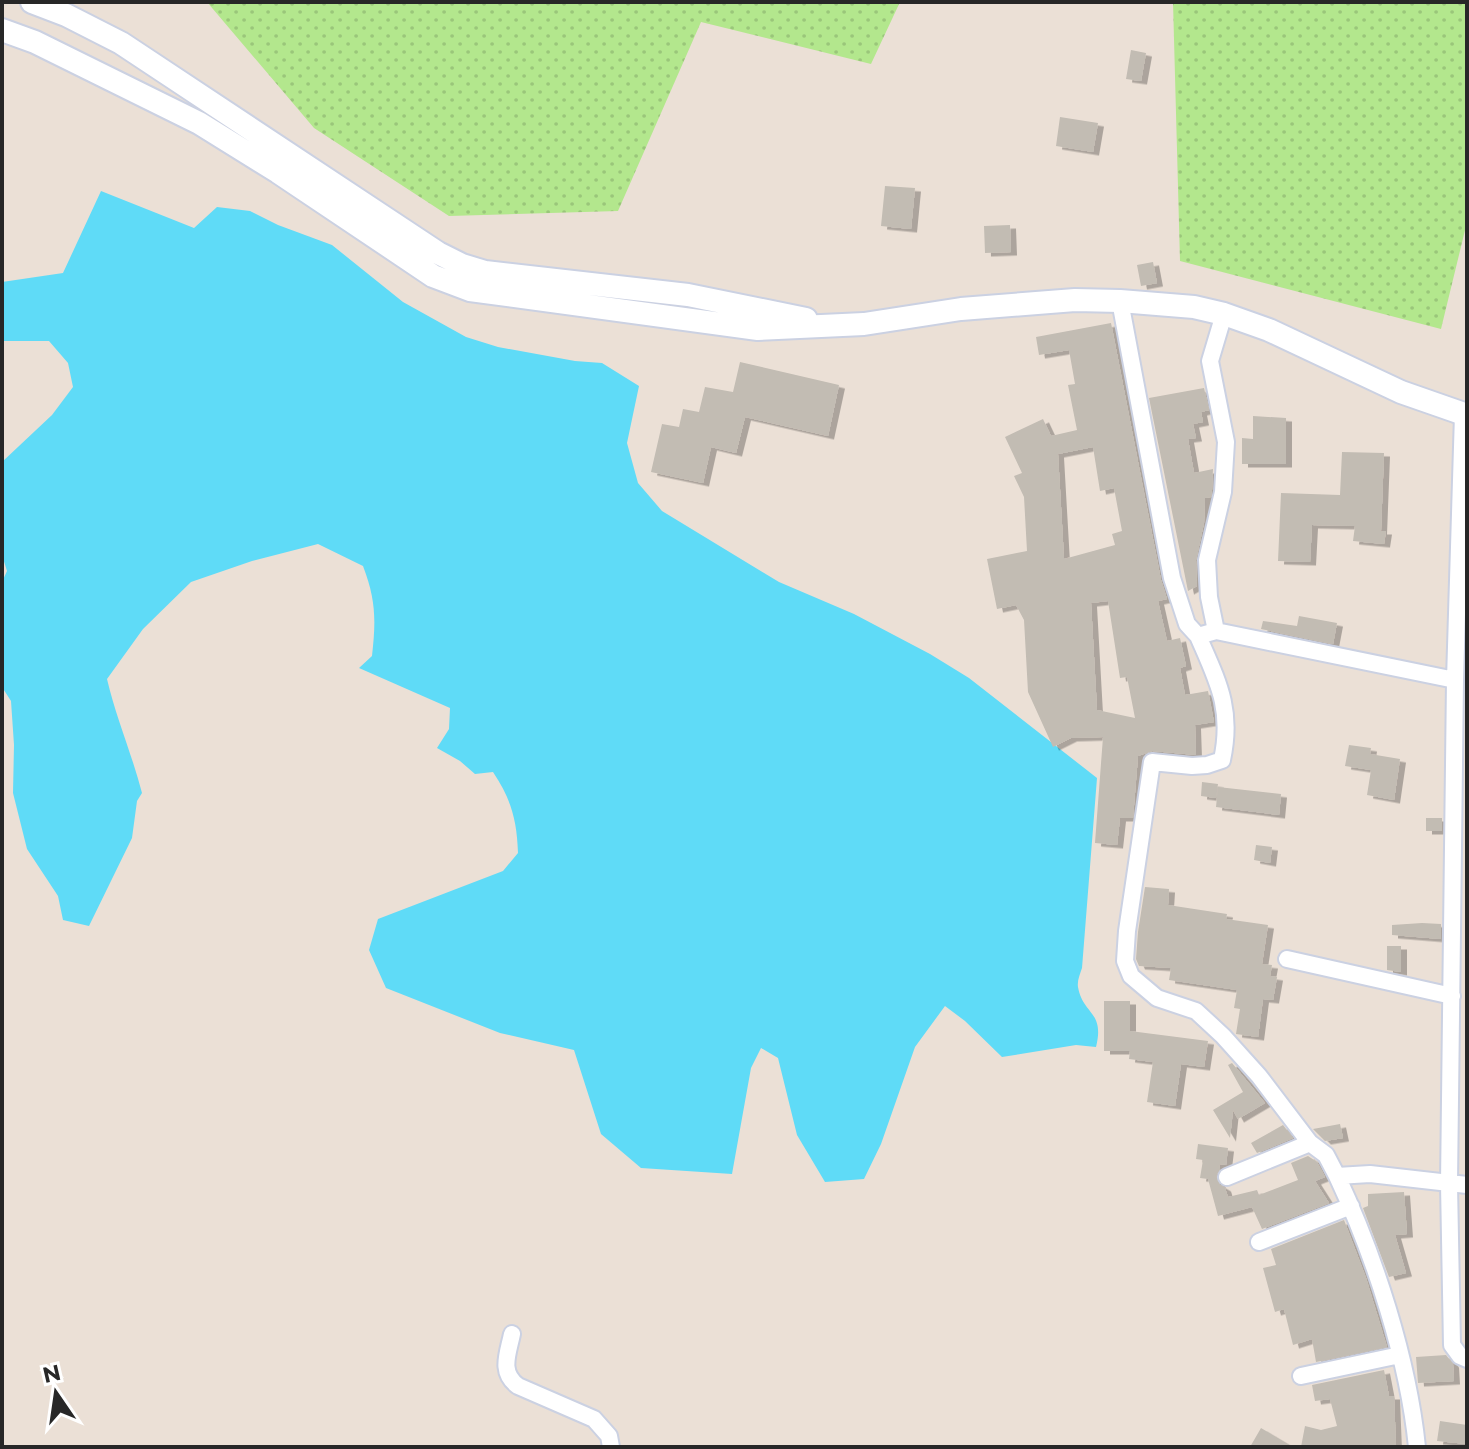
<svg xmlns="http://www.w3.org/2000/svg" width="1469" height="1449" viewBox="0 0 1469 1449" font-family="Montserrat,sans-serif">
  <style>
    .grass { fill: url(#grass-dots) }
    .water { fill: #5fdbf7 }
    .building { fill: #c2bcb3; fill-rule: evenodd; filter: url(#shadow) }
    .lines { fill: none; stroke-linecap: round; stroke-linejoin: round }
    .street-casing { stroke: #cbd1e2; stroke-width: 20 }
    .secondary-casing { stroke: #cbd1e2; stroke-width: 26 }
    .street { stroke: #fff; stroke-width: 16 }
    .secondary { stroke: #fff; stroke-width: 22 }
  </style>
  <defs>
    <pattern id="grass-dots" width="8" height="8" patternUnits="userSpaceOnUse" patternTransform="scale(2)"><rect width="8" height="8" fill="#b3e78d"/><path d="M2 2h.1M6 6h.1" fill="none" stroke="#9ac67a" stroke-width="1.8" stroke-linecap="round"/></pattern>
    <filter id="shadow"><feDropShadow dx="6" dy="3.5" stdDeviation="0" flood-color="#0004"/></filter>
  </defs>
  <rect width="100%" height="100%" fill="#ebe0d6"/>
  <path class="grass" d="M 207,2 L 900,2 L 871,64 L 701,22 L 618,211 L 449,216 L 314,128 Z
    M 1173,2 L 1467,2 L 1467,222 L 1441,329 L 1180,261 Z"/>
  <path class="water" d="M 101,191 L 194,228 L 217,207 L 250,211 L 278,225 L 332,245 L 403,302 L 466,337 L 498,347 L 575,361 L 602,363 L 639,386 L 627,443 L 638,483 L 662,511 L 779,582 L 854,614 L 930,654 L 969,678 L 1097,778 L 1082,968 C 1080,974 1077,981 1078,987 C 1083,1015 1105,1011 1096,1047 L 1076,1045 L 1002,1057 L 965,1021 L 945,1006 L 915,1047 L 881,1144 L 864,1179 L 825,1182 L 797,1135 L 778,1058 L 761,1048 L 751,1068 L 732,1174 L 641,1168 L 601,1134 L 574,1050 L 500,1033 L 386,988 L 369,950 L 378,919 L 503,871 L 518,853 C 517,820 511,799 493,772 L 475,774 L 460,761 L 437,748 L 449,729 L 450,708 L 359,668 L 372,656 C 376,620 376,600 363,566 L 318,544 L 252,561 L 191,582 L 143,629 L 107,679 C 116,718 132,754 142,793 L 137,801 L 132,838 L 89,926 L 63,920 L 58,896 L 27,849 L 13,793 L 14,745 L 11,701 L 2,687 L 2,582 L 7,571 L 2,555 L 2,462 L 52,415 L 73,387 L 68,363 L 49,341 L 2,341 L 2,282 L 63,273 Z"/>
  <path class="building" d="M 1131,50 L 1146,53 L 1141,81 L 1126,79 Z
    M 1060,117 L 1098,123 L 1093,152 L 1056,146 Z
    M 885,186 L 915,188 L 911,229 L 881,226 Z
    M 1010,225 L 1011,252 L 985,253 L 984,226 Z
    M 1153,262 L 1157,283 L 1141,286 L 1137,265 Z
    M 1111,323 L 1161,580 L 1167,599 L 1158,601 L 1167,641 L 1180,638 L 1186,666 L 1180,668 L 1185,695 L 1208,691 L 1214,722 L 1195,725 L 1196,755 L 1152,751 L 1138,756 L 1133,818 L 1120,818 L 1117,845 L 1095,843 L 1103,737 L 1071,738 L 1053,747 L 1028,692 L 1024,620 L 1016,605 L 997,609 L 987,559 L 1027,551 L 1024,497 L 1014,476 L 1022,473 L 1005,437 L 1043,419 L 1051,436 L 1077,430 L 1068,385 L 1075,384 L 1069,350 L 1039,355 L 1036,337 ZM 1093,447 L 1100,491 L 1114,488 L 1122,531 L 1112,534 L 1115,545 L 1064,559 L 1058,454 ZM 1108,601 L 1120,678 L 1127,677 L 1135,718 L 1097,710 L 1091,603 Z
    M 740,362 L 839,385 L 828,436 L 745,417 L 736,453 L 711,447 L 703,483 L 651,472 L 662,424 L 679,427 L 683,409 L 699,412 L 705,387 L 733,392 Z
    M 1204,388 L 1209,410 L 1201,412 L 1203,422 L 1193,424 L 1196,438 L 1188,439 L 1194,473 L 1213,469 L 1212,490 L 1211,497 L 1205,498 L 1204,523 L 1196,560 L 1197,586 L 1188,591 L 1149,398 Z
    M 1253,416 L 1286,418 L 1286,464 L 1242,464 L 1242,438 L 1253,439 Z
    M 1342,452 L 1384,453 L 1381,531 L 1386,531 L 1384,544 L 1353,541 L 1355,526 L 1312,525 L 1310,562 L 1278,561 L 1281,493 L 1340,495 Z
    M 1299,616 L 1337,623 L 1333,644 L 1261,629 L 1263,621 L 1297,626 Z
    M 1349,745 L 1371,748 L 1370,754 L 1400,759 L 1394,800 L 1367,795 L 1371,770 L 1345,766 Z
    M 1202,782 L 1218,784 L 1216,798 L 1201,796 Z
    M 1218,787 L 1281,794 L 1279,815 L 1216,807 Z
    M 1426,818 L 1442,818 L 1442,831 L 1426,831 Z
    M 1256,845 L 1272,847 L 1270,863 L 1254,860 Z
    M 1145,887 L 1169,889 L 1168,905 L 1227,914 L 1226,919 L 1268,925 L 1262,964 L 1272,965 L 1270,976 L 1277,977 L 1273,1000 L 1263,999 L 1258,1037 L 1236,1034 L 1240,1009 L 1234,1008 L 1237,990 L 1169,980 L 1171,968 L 1139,966 L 1136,959 L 1138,932 Z
    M 1422,923 L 1441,924 L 1441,939 L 1392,935 L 1392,925 Z
    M 1387,946 L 1401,946 L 1401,972 L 1387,970 Z
    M 1104,1001 L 1130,1001 L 1130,1031 L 1208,1041 L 1204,1067 L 1181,1064 L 1175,1106 L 1147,1102 L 1153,1062 L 1129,1059 L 1130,1051 L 1104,1051 Z
    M 1232,1063 L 1265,1103 L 1238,1119 L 1233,1110 L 1230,1138 L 1213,1110 L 1243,1092 L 1228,1065 Z
    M 1340,1124 L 1343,1138 L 1325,1141 L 1313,1129 Z
    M 1283,1125 L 1293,1138 L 1257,1153 L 1251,1143 Z
    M 1198,1144 L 1228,1148 L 1226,1165 L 1219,1164 L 1220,1169 L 1216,1176 L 1220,1185 L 1225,1188 L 1228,1197 L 1257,1190 L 1259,1195 L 1298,1180 L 1291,1163 L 1308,1156 L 1317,1162 L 1325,1177 L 1315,1181 L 1329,1203 L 1262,1229 L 1252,1207 L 1218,1216 L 1208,1179 L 1200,1178 L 1203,1160 L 1196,1159 Z
    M 1404,1192 L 1407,1234 L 1395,1235 L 1406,1273 L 1389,1277 L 1363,1208 L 1368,1206 L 1368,1194 Z
    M 1344,1220 L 1366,1278 L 1387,1347 L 1316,1362 L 1312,1339 L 1293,1345 L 1284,1309 L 1275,1312 L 1263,1268 L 1276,1265 L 1271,1249 Z
    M 1446,1355 L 1453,1364 L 1454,1381 L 1418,1383 L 1416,1357 Z
    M 1384,1370 L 1389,1396 L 1394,1396 L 1396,1447 L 1301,1447 L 1305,1426 L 1321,1430 L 1337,1426 L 1330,1399 L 1315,1401 L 1312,1385 Z
    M 1440,1421 L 1467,1425 L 1467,1444 L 1437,1441 Z
    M 1261,1428 L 1293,1447 L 1250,1447 Z"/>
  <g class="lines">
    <defs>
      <path id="street" d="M 1120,301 L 1172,578 L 1187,624 L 1198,636
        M 1224,314 L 1210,361 L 1226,442 L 1223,492 L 1207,560 L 1209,597 L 1216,631 L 1198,636 C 1218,682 1233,709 1222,760 L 1207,765 L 1192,766 L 1152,762 L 1127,931 L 1125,961 L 1131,976 L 1157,998 L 1196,1011 L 1223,1036 L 1259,1076 L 1310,1143 L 1326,1155 L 1337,1176
        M 1463,414 L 1455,680 L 1449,1184 L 1452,1345 L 1460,1356 L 1467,1359
        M 1216,631 L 1455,680
        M 1287,959 L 1452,996
        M 1227,1177 L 1310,1143
        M 1259,1242 L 1351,1206
        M 512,1334 C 508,1354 499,1372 518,1386 L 594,1419 L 609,1436 L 611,1447
        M 1301,1376 L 1400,1355
        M 1417,1447 C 1408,1359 1375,1257 1337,1176 L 1370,1174 L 1467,1185"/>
      <path id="secondary" d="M 32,2 L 66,15 L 121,43 L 438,253 L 462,265 L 485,272 L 688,295 L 806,319
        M 2,30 L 35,42 L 199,123 L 278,172 L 433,276 L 470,290 L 758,329 L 864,324 L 961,309 L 1075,300 L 1120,301 L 1194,307 L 1224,314 L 1269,330 L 1401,392 L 1467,415"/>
    </defs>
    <use href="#street" class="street-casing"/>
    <use href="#secondary" class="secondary-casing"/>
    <use href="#street" class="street"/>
    <use href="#secondary" class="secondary"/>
  </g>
  <rect width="1469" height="1449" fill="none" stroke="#272727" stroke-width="8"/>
  <g transform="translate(56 1393) rotate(347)" stroke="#ffffff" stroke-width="6" paint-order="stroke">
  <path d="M0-6L14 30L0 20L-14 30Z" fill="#272727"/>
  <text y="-12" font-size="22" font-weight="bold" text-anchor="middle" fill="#272727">N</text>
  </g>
</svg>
